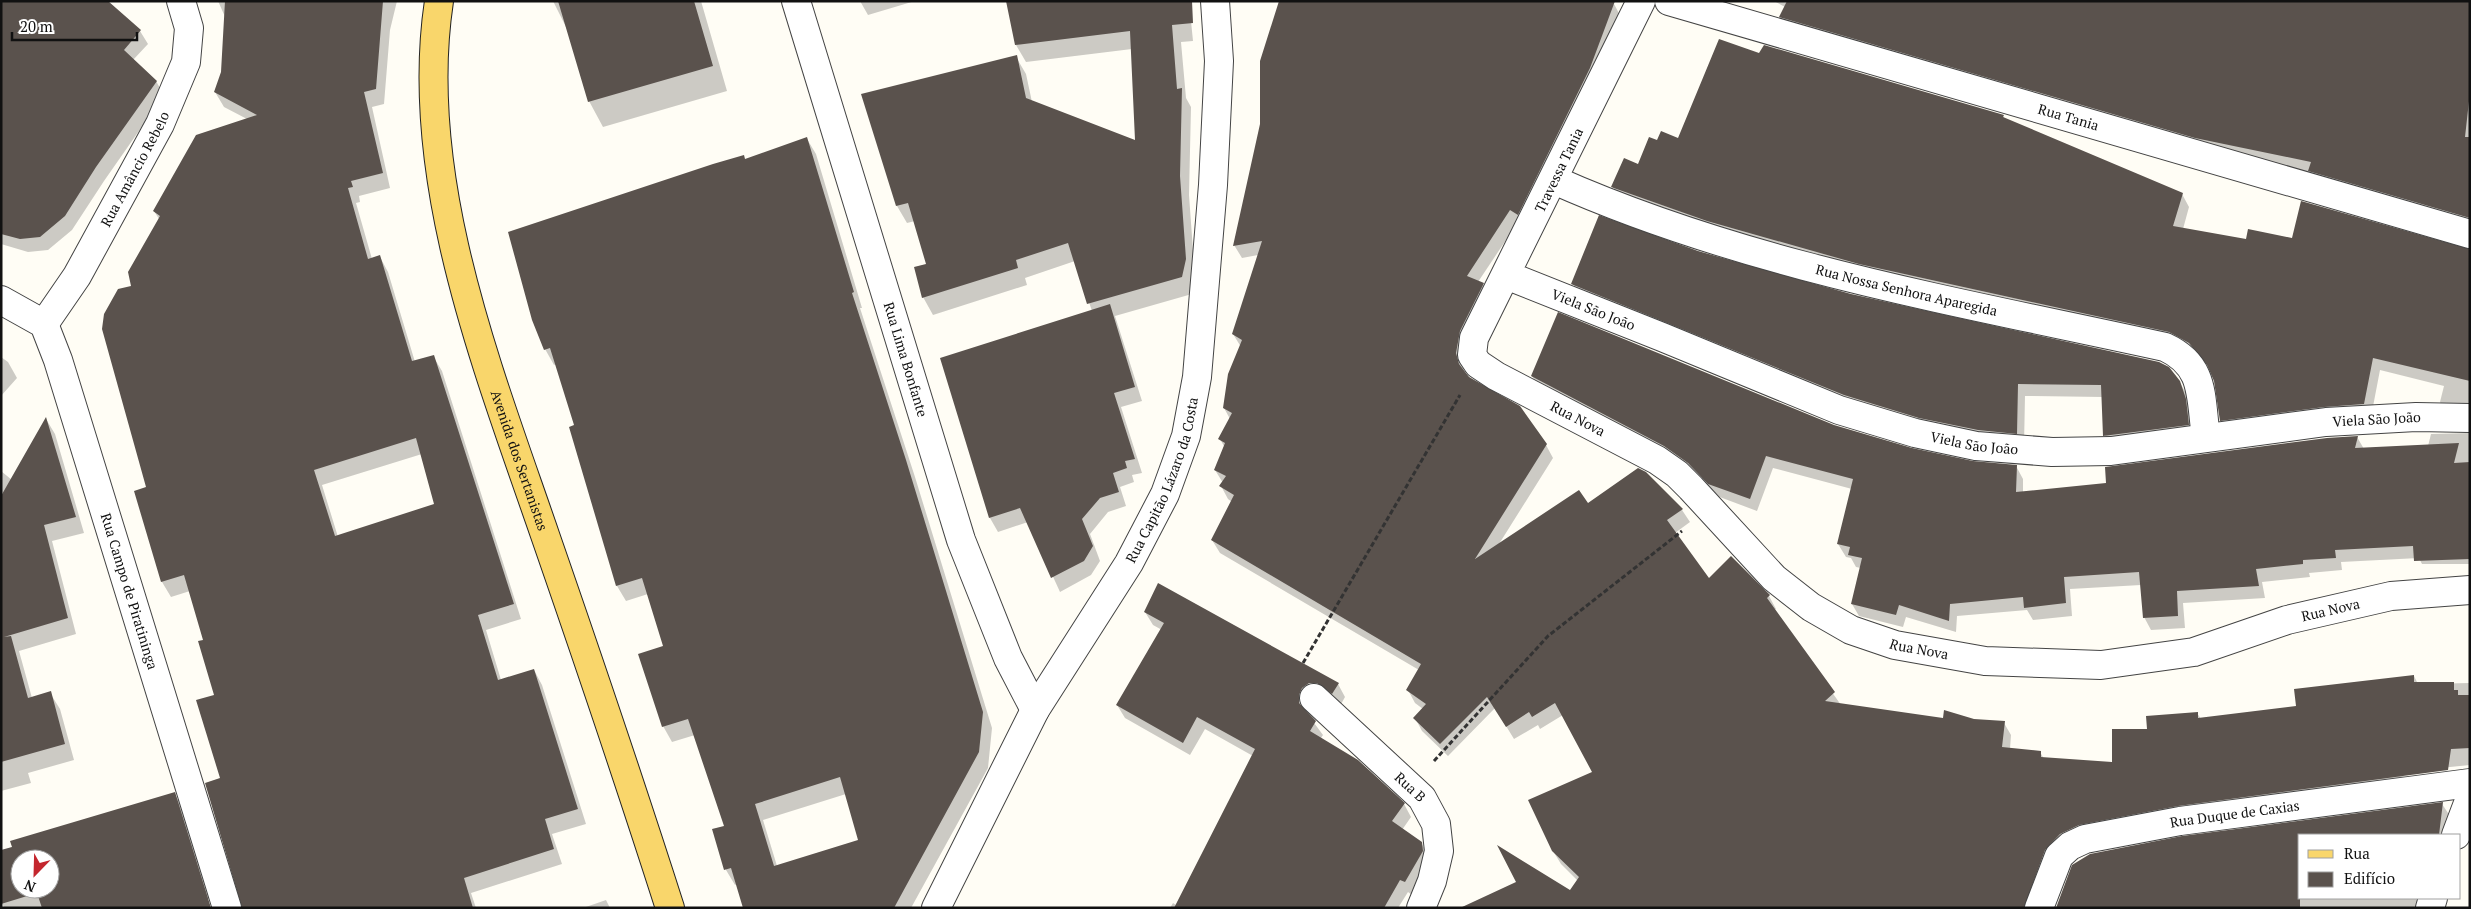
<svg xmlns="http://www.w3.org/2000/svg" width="2471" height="909" viewBox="0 0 2471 909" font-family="'PT Serif',serif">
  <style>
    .shadow { fill: #0003; fill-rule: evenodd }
    .building { fill: #5a524d; fill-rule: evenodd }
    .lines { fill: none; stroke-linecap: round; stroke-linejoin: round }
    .minor-casing { stroke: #444; stroke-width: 30 }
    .major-casing { stroke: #222; stroke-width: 30 }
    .path { stroke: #333; stroke-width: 3; stroke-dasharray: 5 2.5; stroke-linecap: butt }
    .minor { stroke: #fff; stroke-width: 28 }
    .major { stroke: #f9d66b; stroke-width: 28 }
    .labels { text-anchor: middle; stroke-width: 5; stroke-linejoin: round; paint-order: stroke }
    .street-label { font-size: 14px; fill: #111; stroke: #fff }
  </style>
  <rect width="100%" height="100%" fill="#fffdf5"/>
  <path class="shadow" d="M 1,1 L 140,31 L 148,44 L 133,60 L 156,81 L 164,95 L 104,181 L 72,230 L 48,250 L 28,252 L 1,244 Z
    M 218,1 L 397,1 L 390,30 L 384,104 L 372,107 L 390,188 L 359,196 L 360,202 L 356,203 L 372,259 L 380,257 L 388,272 L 415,362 L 433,356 L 442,371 L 521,619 L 486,630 L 501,680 L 534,670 L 542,685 L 586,824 L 552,834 L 562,864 L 471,893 L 476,908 L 262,908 L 222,779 L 215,696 L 204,641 L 190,591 L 171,597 L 162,582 L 136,492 L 148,488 L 132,286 L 159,219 L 154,211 L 247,119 L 224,107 L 215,92 L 222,73 L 226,19 ZM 422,454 L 436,505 L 338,537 L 322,485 Z
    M 553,1 L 701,1 L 727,91 L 603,127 L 589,101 L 567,29 Z
    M 860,1 L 915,1 L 868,15 Z
    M 1189,1 L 1193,41 L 1181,42 L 1186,98 L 1191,107 L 1189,195 L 1195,278 L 1192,294 L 1115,316 L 1142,401 L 1121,407 L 1142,473 L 1132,475 L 1134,482 L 1120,487 L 1126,506 L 1108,512 L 1090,534 L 1100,561 L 1091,575 L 1060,592 L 1028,522 L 998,532 L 990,518 L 942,359 L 1092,311 L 1075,261 L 1025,278 L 1027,285 L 933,315 L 923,297 L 928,265 L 915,221 L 907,223 L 897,206 L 863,95 L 1016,57 L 1026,74 L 1032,102 L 1136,142 L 1132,49 L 1026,62 L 1016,45 Z
    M 1774,1 L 2470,1 L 2470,221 L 1788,30 L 1780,17 L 1785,7 Z
    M 1614,4 L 1621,17 L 1518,222 L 1478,282 L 1483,284 L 1490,297 L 1467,345 L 1463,367 L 1465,373 L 1546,445 L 1553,458 L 1499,544 L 1588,505 L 1645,473 L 1682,510 L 1690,522 L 1675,533 L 1708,580 L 1769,596 L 1776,609 L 1774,610 L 1841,705 L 1944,720 L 2004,723 L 2011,735 L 2010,749 L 2040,752 L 2044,759 L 2113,763 L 2148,730 L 2197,713 L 2201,719 L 2298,707 L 2414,676 L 2418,684 L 2470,683 L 2470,765 L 2390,773 L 2406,777 L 2413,788 L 2089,836 L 2040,892 L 1991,885 L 1570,891 L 1578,881 L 1561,864 L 1553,851 L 1594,772 L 1563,715 L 1540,729 L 1538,725 L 1514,739 L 1495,708 L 1448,756 L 1422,731 L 1415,718 L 1423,709 L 1415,703 L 1408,690 L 1419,670 L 1220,553 L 1212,540 L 1232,502 L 1228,499 L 1221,486 L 1223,483 L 1215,470 L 1225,448 L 1220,439 L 1230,419 L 1224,408 L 1241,347 L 1233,334 L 1258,255 L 1242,258 L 1234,245 Z
    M 1760,55 L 2003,116 L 2005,119 L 2182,194 L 2189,207 L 2183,229 L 2247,240 L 2293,239 L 2470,260 L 2470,416 L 2447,414 L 2440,402 L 2444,386 L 2380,370 L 2371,417 L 2228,433 L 2221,420 L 2215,380 L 2212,372 L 2197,356 L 1867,276 L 1620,199 L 1613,187 L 1638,166 L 1657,142 L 1679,139 Z
    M 807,139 L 816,154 L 862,308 L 860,308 L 915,477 L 992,728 L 988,768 L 911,908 L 745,908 L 737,884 L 735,885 L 726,870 L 725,826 L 695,735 L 672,742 L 663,726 L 664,647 L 648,594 L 626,601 L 617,586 L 571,428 L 575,426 L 556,364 L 554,365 L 545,349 L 745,160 ZM 846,794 L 859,841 L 777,866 L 763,820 Z
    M 1697,252 L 1851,295 L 2179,381 L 2187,395 L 2195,437 L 2112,448 L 2105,435 L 2103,397 L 2025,396 L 2024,446 L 1927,430 L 1580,297 L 1573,284 Z
    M 1,357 L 8,362 L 17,378 L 1,396 Z
    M 1532,376 L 1834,426 L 1911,450 L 1973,463 L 2016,466 L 2023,479 L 2023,493 L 2107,484 L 2357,437 L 2364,449 L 2428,446 L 2431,434 L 2470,433 L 2470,564 L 2422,564 L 2419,558 L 2341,562 L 2342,570 L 2309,573 L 2310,577 L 2262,582 L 2265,598 L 2183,603 L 2185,628 L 2151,630 L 2144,617 L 2141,585 L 2070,589 L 2072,616 L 2033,620 L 2027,610 L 1957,616 L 1956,632 L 1906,617 L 1903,627 L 1859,616 L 1852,604 L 1861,568 L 1856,567 L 1851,558 L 1846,557 L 1838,544 L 1852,489 L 1773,468 L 1757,511 L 1717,496 L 1539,389 Z
    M 46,419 L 55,434 L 84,533 L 52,541 L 76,634 L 19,651 L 32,698 L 50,693 L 60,709 L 74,760 L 28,773 L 31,783 L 1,791 L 1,471 L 12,480 Z
    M 1145,612 L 1338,684 L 1345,697 L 1340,706 L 1305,709 L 1306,712 L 1323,735 L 1321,738 L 1404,804 L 1411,817 L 1402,830 L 1421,843 L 1429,856 L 1412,895 L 1408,892 L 1398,908 L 1170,908 L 1173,903 L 1176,905 L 1253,756 L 1205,729 L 1190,755 L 1125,718 L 1117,705 L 1162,630 L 1153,625 Z
    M 174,793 L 184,810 L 211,898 L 180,908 L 4,908 L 1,899 L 1,851 ZM 20,859 L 50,859 L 50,889 L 20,889 Z
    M 2442,804 L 2450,816 L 2447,835 L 2300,835 L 2300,898 L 2433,898 L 2425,908 L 2062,908 L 2066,884 Z
    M 606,900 L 610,908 L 583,908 Z"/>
  <path class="building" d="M 1,1 L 108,1 L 141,30 L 124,50 L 157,81 L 96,167 L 65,216 L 40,237 L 20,239 L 1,234 Z
    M 225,1 L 383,1 L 376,89 L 364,92 L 383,173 L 351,181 L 353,187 L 348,188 L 368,259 L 380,255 L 412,361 L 434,355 L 514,604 L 478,615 L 498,680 L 534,669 L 578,809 L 545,819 L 554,849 L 464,878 L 473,908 L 242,908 L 205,783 L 220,778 L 196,700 L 214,695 L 198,641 L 203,640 L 184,575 L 161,582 L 134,491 L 146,487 L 102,329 L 104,314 L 118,289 L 131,286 L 128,272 L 160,216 L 153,211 L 196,135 L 257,115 L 214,92 L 221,72 ZM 416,438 L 434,504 L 335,536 L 314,470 Z
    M 558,1 L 694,1 L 713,66 L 588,102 Z
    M 1006,1 L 1192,1 L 1193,23 L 1172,25 L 1177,89 L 1182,88 L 1180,176 L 1186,259 L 1182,277 L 1087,304 L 1068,243 L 1016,260 L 1018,268 L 922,298 L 914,267 L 926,264 L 908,203 L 896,206 L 861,94 L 1017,55 L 1026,98 L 1135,140 L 1130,31 L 1015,45 Z
    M 1279,1 L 1615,1 L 1590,68 L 1518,215 L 1510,210 L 1467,276 L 1484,283 L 1460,331 L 1456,353 L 1459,364 L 1469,377 L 1520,406 L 1547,444 L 1475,559 L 1579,490 L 1588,503 L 1638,468 L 1646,472 L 1683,509 L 1667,520 L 1709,578 L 1731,556 L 1770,595 L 1767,598 L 1835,692 L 1825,701 L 1943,718 L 1944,710 L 1974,719 L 2005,721 L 2002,747 L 2041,751 L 2041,757 L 2112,762 L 2112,729 L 2147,729 L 2146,716 L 2198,712 L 2198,718 L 2296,706 L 2294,689 L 2414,675 L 2414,682 L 2454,682 L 2454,690 L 2458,690 L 2458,695 L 2470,695 L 2470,748 L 2451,749 L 2448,770 L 2178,806 L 2079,825 L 2060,834 L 2045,850 L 2024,908 L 1460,908 L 1516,882 L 1497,845 L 1570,890 L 1579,877 L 1552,851 L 1528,800 L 1592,772 L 1555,703 L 1532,717 L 1529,712 L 1506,727 L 1487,697 L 1440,744 L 1413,718 L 1426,704 L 1406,690 L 1421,664 L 1211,540 L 1234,495 L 1219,486 L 1226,476 L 1214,470 L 1225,443 L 1218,439 L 1232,413 L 1223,408 L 1228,374 L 1242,340 L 1232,334 L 1262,241 L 1233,246 L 1260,124 L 1260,61 Z
    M 1787,1 L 2470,1 L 2470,92 L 2465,137 L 2470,137 L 2470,218 L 2308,171 L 2311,162 L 2195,138 L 1779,17 Z
    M 1719,39 L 1759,53 L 1764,45 L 2004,115 L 2003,117 L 2183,193 L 2173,226 L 2246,239 L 2248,229 L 2292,238 L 2301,201 L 2470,249 L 2470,381 L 2373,358 L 2364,404 L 2324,407 L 2220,421 L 2214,381 L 2207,365 L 2189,343 L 2169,332 L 1859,264 L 1707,221 L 1611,187 L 1624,158 L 1638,164 L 1649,137 L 1657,140 L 1661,131 L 1678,138 Z
    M 807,137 L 854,292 L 852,293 L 906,460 L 983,712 L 979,752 L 894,908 L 743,908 L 731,868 L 724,870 L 712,829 L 724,826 L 688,719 L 662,727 L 638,654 L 663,646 L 642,578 L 616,586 L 569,427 L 574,425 L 550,348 L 544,350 L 532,320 L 508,232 L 713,164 L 744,155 L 745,159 ZM 840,777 L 858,840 L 774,866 L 755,804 Z
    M 1599,215 L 1698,251 L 1851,294 L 2159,362 L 2169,367 L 2180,381 L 2186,399 L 2189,425 L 2103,436 L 2101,385 L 2018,384 L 2017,434 L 1978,430 L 1919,418 L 1844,395 L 1571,284 Z
    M 1110,304 L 1135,387 L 1114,393 L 1135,459 L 1125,461 L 1127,468 L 1113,473 L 1119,492 L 1100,498 L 1082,519 L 1093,546 L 1084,561 L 1051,578 L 1020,508 L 989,518 L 940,358 Z
    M 1558,312 L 1834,425 L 1912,448 L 1973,461 L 2017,465 L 2016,492 L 2106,483 L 2105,467 L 2327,438 L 2358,436 L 2355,448 L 2459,443 L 2454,463 L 2470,462 L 2470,559 L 2414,561 L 2413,546 L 2335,550 L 2336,558 L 2303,560 L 2303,564 L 2256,569 L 2259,586 L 2177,591 L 2178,616 L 2143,618 L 2139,572 L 2064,577 L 2066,603 L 2024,608 L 2023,597 L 1950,604 L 1949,621 L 1899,605 L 1896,615 L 1851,604 L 1862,558 L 1848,555 L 1850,547 L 1837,544 L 1853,479 L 1766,456 L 1750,499 L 1708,484 L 1688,463 L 1664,446 L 1531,376 Z
    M 46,417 L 76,517 L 44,525 L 68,618 L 4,637 L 11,636 L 28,698 L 51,691 L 65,744 L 1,762 L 1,496 Z
    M 1158,583 L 1339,683 L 1332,694 L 1317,683 L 1309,683 L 1302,688 L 1299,695 L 1299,703 L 1316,721 L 1310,731 L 1358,760 L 1405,803 L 1392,821 L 1422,842 L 1423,851 L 1405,882 L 1400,880 L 1384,908 L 1174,908 L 1255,749 L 1197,717 L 1183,743 L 1116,705 L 1164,623 L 1144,612 Z
    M 175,792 L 211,908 L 42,908 L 37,893 L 1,904 L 1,850 L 12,847 L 10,841 ZM 20,859 L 50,859 L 50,889 L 20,889 Z
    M 2443,802 L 2439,835 L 2300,835 L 2300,908 L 2056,908 L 2072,865 L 2090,854 L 2182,836 Z"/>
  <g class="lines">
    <defs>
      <g id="minor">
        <path id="s1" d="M 796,1 L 961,540 L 1008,658 L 1035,710"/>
        <path id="s2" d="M 1641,1 L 1474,338 L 1472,355 L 1478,364 L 1496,376 L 1657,460 L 1677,474 L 1691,488 L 1774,578 L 1811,607 L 1851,630 L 1895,645 L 1985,661 L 2101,665 L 2194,652 L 2287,620 L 2391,596 L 2470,590"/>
        <path id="s3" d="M 1669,1 L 2470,234"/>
        <path id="s4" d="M 1554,180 C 1747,266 1960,302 2165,347 C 2206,366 2200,397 2206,437"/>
        <path id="s5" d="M 1506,275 L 1662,337 L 1839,410 L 1915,433 L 1976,446 L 2052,452 L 2111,451 L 2326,422 L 2416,417 L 2470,418"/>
        <path id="s6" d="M 1,300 L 44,324 L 58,360 L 227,908"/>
        <path id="s7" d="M 44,324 L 77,276 L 160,124 L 186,62 L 189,28 L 181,1"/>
        <path id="s8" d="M 1314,698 L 1422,798 L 1436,824 L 1439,851 L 1432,881 L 1421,908"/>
        <path d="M 2456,835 L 2470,798"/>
        <path id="s9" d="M 936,908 L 1035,710 L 1129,563 L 1165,494 L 1186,436 L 1197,377 L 1213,185 L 1219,61 L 1215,1"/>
        <path id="s10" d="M 2039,908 L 2059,856 L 2070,846 L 2085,839 L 2180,821 L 2470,783"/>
        <path d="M 2430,908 L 2433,898"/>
      </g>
      <g id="major">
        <path id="s11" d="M 439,1 C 412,179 488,369 545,535 C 588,659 630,783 670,908"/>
      </g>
    </defs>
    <use href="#minor" class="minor-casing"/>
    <use href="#major" class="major-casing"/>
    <path class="path" d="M 1303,663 L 1460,395
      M 1434,761 L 1548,636 L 1682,531"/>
    <use href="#minor" class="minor"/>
    <use href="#major" class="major"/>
  </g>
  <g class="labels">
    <g class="street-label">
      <text dy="5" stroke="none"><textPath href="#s3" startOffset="416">Rua Tania</textPath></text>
      <text dy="5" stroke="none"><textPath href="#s7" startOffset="180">Rua Amâncio Rebelo</textPath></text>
      <text transform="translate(1559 170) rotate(-64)" y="5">Travessa Tania</text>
      <text dy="5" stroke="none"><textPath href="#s4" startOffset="370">Rua Nossa Senhora Aparegida</textPath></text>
      <text dy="5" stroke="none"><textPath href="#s5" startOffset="94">Viela São João</textPath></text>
      <text dy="5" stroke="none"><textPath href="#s1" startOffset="375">Rua Lima Bonfante</textPath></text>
      <text dy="5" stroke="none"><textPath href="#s2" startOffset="518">Rua Nova</textPath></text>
      <text dy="5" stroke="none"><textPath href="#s5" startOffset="904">Viela São João</textPath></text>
      <text dy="5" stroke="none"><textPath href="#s5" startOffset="499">Viela São João</textPath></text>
      <text dy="5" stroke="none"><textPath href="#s11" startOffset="471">Avenida dos Sertanistas</textPath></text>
      <text dy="5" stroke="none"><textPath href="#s9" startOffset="486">Rua Capitão Lázaro da Costa</textPath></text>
      <text dy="5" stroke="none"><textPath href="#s6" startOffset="330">Rua Campo de Piratininga</textPath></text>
      <text dy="5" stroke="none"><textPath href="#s2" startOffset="1358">Rua Nova</textPath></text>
      <text dy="5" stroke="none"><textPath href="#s2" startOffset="938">Rua Nova</textPath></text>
      <text dy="5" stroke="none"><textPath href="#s8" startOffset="131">Rua B</textPath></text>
      <text dy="5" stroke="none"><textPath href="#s10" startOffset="239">Rua Duque de Caxias</textPath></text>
    </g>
  </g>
  <rect width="2471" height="909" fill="none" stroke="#111111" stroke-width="5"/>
  <rect x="2298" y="834" width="162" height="65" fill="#ffffff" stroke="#a0a0a0"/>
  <rect x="2308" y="850" width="25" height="8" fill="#f9d66b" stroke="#a0a0a0"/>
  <text x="2344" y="859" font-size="15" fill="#111111">Rua</text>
  <rect x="2308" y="872" width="25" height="15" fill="#5a524d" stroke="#a0a0a0"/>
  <text x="2344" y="884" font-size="15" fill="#111111">Edifício</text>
  <g transform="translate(35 874) rotate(203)"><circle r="24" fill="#ffffff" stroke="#a0a0a0"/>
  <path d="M0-4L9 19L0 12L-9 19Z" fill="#c4262e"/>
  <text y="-8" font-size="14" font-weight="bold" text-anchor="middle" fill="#111111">N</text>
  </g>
  <path d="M12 32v8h125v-8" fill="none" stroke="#111111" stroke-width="2.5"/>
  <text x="20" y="32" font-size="15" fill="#111111" stroke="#ffffff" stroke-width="4" paint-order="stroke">20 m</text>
</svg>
